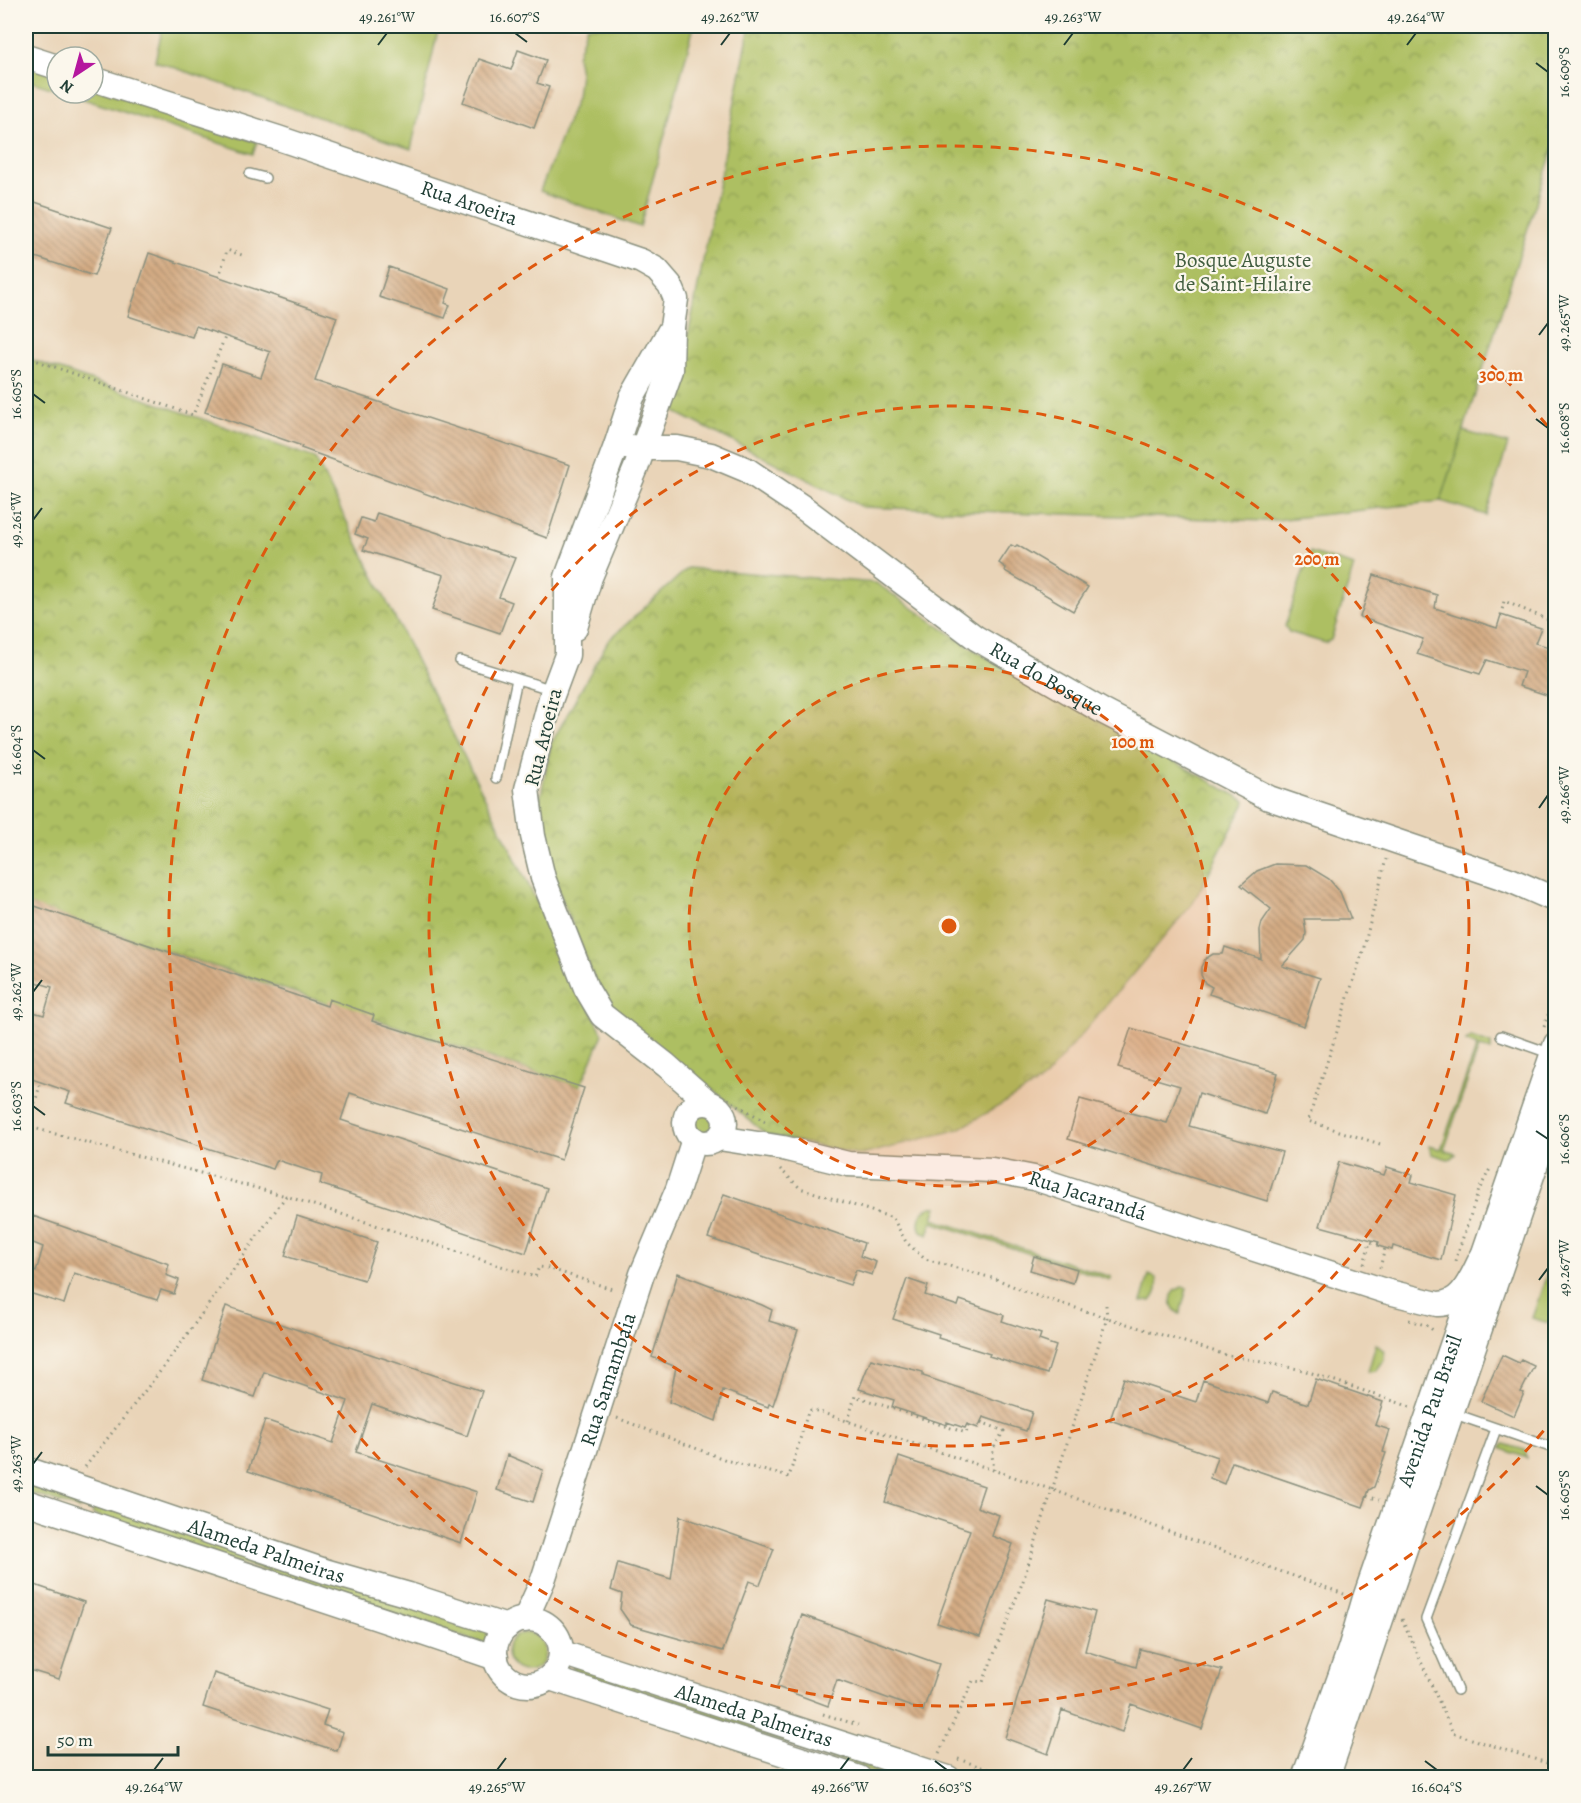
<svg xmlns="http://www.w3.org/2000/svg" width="1581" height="1803" viewBox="0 0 1581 1803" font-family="Alegreya,serif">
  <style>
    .built { fill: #e9d4b8; fill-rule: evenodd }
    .grass { fill: #adbf62; stroke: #667e4b; stroke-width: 1.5 }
    .park { fill: url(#park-crowns); stroke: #667e4b; stroke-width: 1.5 }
    .building { fill: url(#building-back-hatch) }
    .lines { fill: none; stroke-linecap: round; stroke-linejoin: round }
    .lane-casing { stroke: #8a907e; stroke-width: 12 }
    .secondary-casing { stroke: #8a907e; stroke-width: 27 }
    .path { stroke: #8a907e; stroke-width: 3; stroke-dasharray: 1.5 4.5; stroke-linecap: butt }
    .lane { stroke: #fff; stroke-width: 9 }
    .secondary { stroke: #fff; stroke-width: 24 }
    .ticks { fill: none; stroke: #1f3d34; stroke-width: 2 }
    .ring { fill: none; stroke: #de580e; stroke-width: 3; stroke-dasharray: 10 8 }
    .labels { text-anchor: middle; stroke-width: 4.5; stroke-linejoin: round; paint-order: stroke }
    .street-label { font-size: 21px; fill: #1f3d34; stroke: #fbf7ec }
    .park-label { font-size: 21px; fill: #425e40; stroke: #fbf7ec }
    .centre { fill: #de580e; stroke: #fbf7ec; stroke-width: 3 }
    .ring-label { font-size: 18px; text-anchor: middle; font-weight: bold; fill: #de580e; stroke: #fbf7ec; stroke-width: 4.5; stroke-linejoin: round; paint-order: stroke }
    .neatline { fill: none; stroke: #1f3d34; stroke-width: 2 }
    .ticks-label { font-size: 15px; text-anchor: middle; fill: #1f3d34 }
  </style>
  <defs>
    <pattern id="park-crowns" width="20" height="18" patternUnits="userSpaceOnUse" patternTransform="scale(1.5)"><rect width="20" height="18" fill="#adbf62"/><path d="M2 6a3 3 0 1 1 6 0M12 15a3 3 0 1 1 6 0" fill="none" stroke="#8c9c52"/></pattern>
    <pattern id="building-back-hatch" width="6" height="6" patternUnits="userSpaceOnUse" patternTransform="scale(1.5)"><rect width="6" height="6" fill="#d4ac84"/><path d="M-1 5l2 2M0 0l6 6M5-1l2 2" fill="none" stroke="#ab8d6d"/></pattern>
  </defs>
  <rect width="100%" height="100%" fill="#fbf7ec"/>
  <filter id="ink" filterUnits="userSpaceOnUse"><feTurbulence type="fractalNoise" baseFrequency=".0167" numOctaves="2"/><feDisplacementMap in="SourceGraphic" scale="12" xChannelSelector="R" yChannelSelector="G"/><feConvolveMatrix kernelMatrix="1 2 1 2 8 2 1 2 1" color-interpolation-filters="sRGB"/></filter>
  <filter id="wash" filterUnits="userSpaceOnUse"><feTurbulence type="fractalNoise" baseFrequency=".008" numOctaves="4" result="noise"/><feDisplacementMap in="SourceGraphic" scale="24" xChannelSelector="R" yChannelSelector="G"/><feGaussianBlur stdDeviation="1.35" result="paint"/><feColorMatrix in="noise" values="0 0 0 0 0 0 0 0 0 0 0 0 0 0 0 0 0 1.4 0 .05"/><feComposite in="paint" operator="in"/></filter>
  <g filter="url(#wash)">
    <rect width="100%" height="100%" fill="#f4e2c8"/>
    <path class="built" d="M 26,26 L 1555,26 L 1555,1777 L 26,1778 ZM 57,57 L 93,57 L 93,93 L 57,93 Z"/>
    <path class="grass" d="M 163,26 L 439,26 L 411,149 L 155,61 Z
      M 587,26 L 694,26 L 640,227 L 540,191 L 577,97 L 580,73 L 577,56 Z
      M 26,65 L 57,75 L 57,90 L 26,80 Z
      M 93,87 L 257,142 L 253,154 L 65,93 L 93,93 Z
      M 1463,431 L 1508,444 L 1486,515 L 1441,501 Z
      M 1310,552 L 1354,566 L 1331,640 L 1325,643 L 1289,632 L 1285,626 Z
      M 1471,1037 L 1491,1044 L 1491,1050 L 1479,1047 L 1444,1150 L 1456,1154 L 1452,1158 L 1448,1159 L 1431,1154 L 1429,1146 L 1441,1149 L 1477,1046 L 1466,1041 Z
      M694 1122a12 12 0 1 1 24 0a12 12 0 1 1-24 0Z
      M 931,1207 L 937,1207 L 933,1219 L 1111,1277 L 1110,1280 L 932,1222 L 928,1235 L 921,1231 C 916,1222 921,1210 931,1207 Z
      M 1555,1251 L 1555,1325 L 1532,1318 Z
      M 1149,1275 L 1156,1278 C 1159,1286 1157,1294 1151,1301 L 1141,1302 Z
      M 1182,1287 L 1187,1288 L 1180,1314 C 1171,1309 1169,1300 1174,1291 Z
      M 1376,1344 L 1384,1351 L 1384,1360 L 1376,1371 L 1368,1372 Z
      M 1504,1444 L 1525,1450 L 1527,1458 L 1500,1448 Z
      M 26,1477 L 83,1495 L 79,1509 L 26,1492 Z
      M 96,1501 L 493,1630 L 490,1646 L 92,1514 Z
      M507 1652a19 19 0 1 1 38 0a19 19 0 1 1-38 0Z
      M 575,1662 L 808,1739 L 805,1750 L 572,1673 Z
      M 819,1743 L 925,1777 L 886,1777 L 815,1754 Z"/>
    <path class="park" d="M 750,26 L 1555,26 L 1555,143 L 1441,501 L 1267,521 L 862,507 L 673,411 Z
      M 26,358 L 315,458 L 603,1034 L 580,1087 L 26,904 Z
      M 688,568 L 876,583 L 973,649 L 1029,683 L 1118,730 L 1246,801 L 1193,903 L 1042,1081 L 959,1129 L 862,1155 L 767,1135 L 693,1073 L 612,1022 L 534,830 L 551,744 L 608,641 Z"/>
    <g id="blocks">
      <path class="building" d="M 518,50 L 546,60 L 537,83 L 549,87 L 534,128 L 463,102 L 479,59 L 511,70 Z
        M 26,199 L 112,228 L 94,276 L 26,254 Z
        M 149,253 L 337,317 L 315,381 L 570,465 L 547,538 L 301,448 L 302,446 L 205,412 L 222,364 L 261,377 L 270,352 L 196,326 L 192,337 L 128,316 Z
        M 389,267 L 450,289 L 445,303 L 450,305 L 445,318 L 379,297 Z
        M 377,513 L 515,558 L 499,597 L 512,602 L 500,633 L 432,610 L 444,575 L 363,550 L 368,539 L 355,534 L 361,518 L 374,522 Z
        M 1011,545 L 1015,547 L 1017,545 L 1088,587 L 1073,611 L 1005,571 L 1006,568 L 999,563 Z
        M 1374,575 L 1437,595 L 1435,608 L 1497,628 L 1501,615 L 1541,628 L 1535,643 L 1556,649 L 1556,698 L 1519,686 L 1524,672 L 1487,660 L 1480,674 L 1417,654 L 1423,639 L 1360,617 Z
        M 1275,864 L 1306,865 L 1329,879 L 1340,892 L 1351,919 L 1304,919 L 1306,933 L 1305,940 L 1282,966 L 1320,978 L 1304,1026 L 1209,994 L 1212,987 L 1205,983 L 1201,975 L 1201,967 L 1205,959 L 1213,954 L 1223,954 L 1225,947 L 1261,959 L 1260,930 L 1262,922 L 1271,909 L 1241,885 L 1257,871 Z
        M 26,903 L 327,1006 L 329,999 L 374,1015 L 372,1021 L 584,1088 L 561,1160 L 350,1093 L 341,1120 L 547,1188 L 526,1253 L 320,1184 L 322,1175 L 277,1160 L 273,1169 L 66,1103 L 70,1092 L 26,1077 L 26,1010 L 44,1015 L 52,987 L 26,979 Z
        M 1131,1028 L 1278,1073 L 1265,1114 L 1199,1093 L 1189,1126 L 1282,1152 L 1267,1201 L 1068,1139 L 1080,1099 L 1167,1123 L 1180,1086 L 1118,1068 Z
        M 1339,1162 L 1384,1175 L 1387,1167 L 1413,1175 L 1411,1182 L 1456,1195 L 1441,1260 L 1393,1246 L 1392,1250 L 1378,1246 L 1379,1242 L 1320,1226 Z
        M 724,1194 L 864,1243 L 860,1256 L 876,1262 L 872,1275 L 856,1270 L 850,1285 L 708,1238 Z
        M 33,1216 L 169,1264 L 166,1275 L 179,1280 L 174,1294 L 161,1290 L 157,1300 L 74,1273 L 64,1304 L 26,1292 L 26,1268 L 36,1272 L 43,1247 L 26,1240 Z
        M 297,1216 L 377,1242 L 364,1280 L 285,1256 Z
        M 1034,1256 L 1077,1269 L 1073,1283 L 1030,1270 Z
        M 678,1273 L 762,1305 L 772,1310 L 769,1321 L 798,1330 L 773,1405 L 769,1404 L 768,1407 L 723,1390 L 716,1421 L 669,1402 L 676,1367 L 652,1357 Z
        M 907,1279 L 928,1286 L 925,1295 L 958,1306 L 960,1300 L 1004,1315 L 1002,1321 L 1041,1334 L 1039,1340 L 1056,1346 L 1047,1374 L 989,1356 L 990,1354 L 938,1338 L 939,1334 L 893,1319 Z
        M 226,1306 L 482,1391 L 467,1436 L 372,1404 L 356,1452 L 477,1492 L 461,1543 L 248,1471 L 265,1420 L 333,1443 L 348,1401 L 264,1372 L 255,1397 L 202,1380 Z
        M 1502,1355 L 1519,1363 L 1521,1360 L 1534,1366 L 1521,1392 L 1524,1393 L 1514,1416 L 1481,1401 Z
        M 871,1359 L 923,1372 L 923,1376 L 1032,1412 L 1026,1431 L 983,1417 L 978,1428 L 967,1424 L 965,1428 L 947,1422 L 947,1425 L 892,1407 L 894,1400 L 859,1389 Z
        M 1124,1378 L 1196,1402 L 1203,1380 L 1268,1403 L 1272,1392 L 1308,1404 L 1316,1379 L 1383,1402 L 1375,1425 L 1390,1430 L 1383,1452 L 1386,1453 L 1374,1487 L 1369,1490 L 1363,1507 L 1232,1462 L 1224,1484 L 1210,1478 L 1217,1457 L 1110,1420 Z
        M 507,1455 L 543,1470 L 533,1502 L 497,1490 Z
        M 899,1457 L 984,1486 L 977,1507 L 999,1515 L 992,1536 L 1013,1544 L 980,1637 L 937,1623 L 970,1530 L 885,1502 Z
        M 680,1516 L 774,1549 L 760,1585 L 749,1581 L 723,1651 L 631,1625 L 620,1609 L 622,1594 L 611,1590 L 618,1563 L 671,1579 Z
        M 32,1584 L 84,1602 L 59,1679 L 26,1669 L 26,1602 Z
        M 1048,1599 L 1095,1612 L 1085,1651 L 1136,1667 L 1140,1649 L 1222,1670 L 1202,1729 L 1131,1704 L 1122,1732 L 1062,1710 L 1048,1754 L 1005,1738 Z
        M 802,1615 L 939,1664 L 923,1711 L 837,1680 L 828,1706 L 777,1687 Z
        M 214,1673 L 328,1710 L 323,1725 L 343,1732 L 337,1751 L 203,1707 Z"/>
    </g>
  </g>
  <g filter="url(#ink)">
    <use href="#blocks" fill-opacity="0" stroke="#8a907e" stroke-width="1.5"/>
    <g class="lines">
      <defs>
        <path id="lane" d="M 250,174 L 265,178
          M 460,661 L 553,690
          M 496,778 L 517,679
          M 1501,1036 L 1552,1054
          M 1452,1413 L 1556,1449
          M 1457,1690 L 1426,1619 L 1496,1429"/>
        <g id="secondary">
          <path d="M 26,57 L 57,67"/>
          <path id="s1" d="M 93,79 L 278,138 L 641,261 L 657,270 L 670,285 L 676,299 L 672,327 L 632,397 L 616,446 L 567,577 L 567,655 L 551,698 L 527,789 L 533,836 L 543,878 L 586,988 L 602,1015 L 666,1065 L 709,1103"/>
          <path id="s2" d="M 616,446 L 643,448 L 677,448 L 711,455 L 747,470 L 805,509 L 976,638 L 1104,712 L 1269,798 L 1510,880 L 1556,900"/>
          <path d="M 575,628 L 590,577 L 636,468 L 671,370 L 672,329"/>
          <circle cx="705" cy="1123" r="20"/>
          <path id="s3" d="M 719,1138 L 783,1148 L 848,1164 L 992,1170 L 1034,1178 L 1385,1291 L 1437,1304 C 1463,1305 1471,1277 1482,1257"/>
          <path id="s4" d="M 26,1469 L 328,1572 L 409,1595 L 507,1627"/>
          <path d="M 26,1502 C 182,1554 339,1604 496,1658"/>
          <circle cx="528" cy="1652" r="33"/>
          <path id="s5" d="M 525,1620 L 543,1580 L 642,1274 L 678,1189 L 694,1139"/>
          <path id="s6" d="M 562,1653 L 948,1778"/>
          <path d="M 550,1678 L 859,1778"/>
          <path id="s7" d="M 1304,1778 L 1350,1649 L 1364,1601 L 1556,1044"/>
          <path d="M 1327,1778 L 1556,1105"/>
        </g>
      </defs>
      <use href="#lane" class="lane-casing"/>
      <use href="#secondary" class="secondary-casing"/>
      <path class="path" d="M 219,277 L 227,250 L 242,255
        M 26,357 L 193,415 L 225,337
        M 1501,615 L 1504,601 L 1556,623
        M 1544,1027 L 1556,992
        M 728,1099 L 769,1124
        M 26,1126 L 286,1196
        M 26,1132 L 41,1082
        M 1380,1144 L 1308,1121 L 1363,951 L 1386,859
        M 780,1169 L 800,1188 L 893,1218 L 906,1242 L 925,1259 L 999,1280 L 1028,1293 L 1226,1355 L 1303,1370 L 1411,1407
        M 1455,1261 L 1479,1190 L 1491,1167
        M 1364,1264 L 1370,1242 L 1379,1244
        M 1380,1268 L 1385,1248
        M 1409,1320 L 1428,1326 L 1435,1332
        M 1481,1383 L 1492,1387
        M 617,1418 L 729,1461 L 789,1477 L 808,1412 L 811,1410 L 817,1411 L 1053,1490 L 1344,1594
        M 848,1421 L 855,1396 L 966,1433 L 969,1425
        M 981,1422 L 1004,1431 L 995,1445 L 992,1455 L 994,1470
        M 85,1467 L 166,1364 L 286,1196 L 535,1277 L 539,1267 L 548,1268 L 615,1290
        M 1367,1496 L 1379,1500
        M 1402,1619 L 1453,1733 L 1556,1766
        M 823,1714 L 858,1725
        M 939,1753 L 973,1681 L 983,1682 L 1023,1581 L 1107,1318 L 1106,1305
        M 958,1759 L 1013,1778"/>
      <use href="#lane" class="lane"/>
      <use href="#secondary" class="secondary"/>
    </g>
  </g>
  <path class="ticks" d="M 515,33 L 527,42M 378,45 L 387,33M 721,45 L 730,33M 1064,45 L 1073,33M 1407,45 L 1416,33M 1536,63 L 1548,72M 1539,335 L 1548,323M 33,394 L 45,403M 1536,419 L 1548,428M 33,520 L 42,508M 33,750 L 45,759M 1539,808 L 1548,795M 33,992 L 42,980M 33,1106 L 45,1115M 1536,1131 L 1548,1139M 1539,1280 L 1548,1268M 33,1464 L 42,1452M 1536,1486 L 1548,1495M 935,1761 L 947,1770M 1425,1761 L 1437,1770M 154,1770 L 163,1758M 497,1770 L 506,1758M 840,1770 L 849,1758M 1183,1770 L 1192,1758"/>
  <circle cx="949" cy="926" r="260" fill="#de580e" fill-opacity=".12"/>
  <g class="ring">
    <circle cx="949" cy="926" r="260"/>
    <circle cx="949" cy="926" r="520"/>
    <path d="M1555 1417A780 780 0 1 1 1555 435"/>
  </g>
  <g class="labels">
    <g class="street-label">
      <text dy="7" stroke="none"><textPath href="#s1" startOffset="396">Rua Aroeira</textPath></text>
      <text dy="7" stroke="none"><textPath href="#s2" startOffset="500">Rua do Bosque</textPath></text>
      <text transform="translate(543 737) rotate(-76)" y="7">Rua Aroeira</text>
      <text dy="7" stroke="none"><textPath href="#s3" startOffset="375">Rua Jacarandá</textPath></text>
      <text dy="7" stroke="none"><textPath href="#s5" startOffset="255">Rua Samambaia</textPath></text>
      <text dy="7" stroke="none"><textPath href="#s7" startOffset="388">Avenida Pau Brasil</textPath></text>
      <text dy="7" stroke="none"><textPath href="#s4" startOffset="254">Alameda Palmeiras</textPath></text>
      <text dy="7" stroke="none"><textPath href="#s6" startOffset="202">Alameda Palmeiras</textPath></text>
    </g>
    <g class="park-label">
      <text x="1243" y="267">Bosque Auguste<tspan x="1243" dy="24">de Saint-Hilaire</tspan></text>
    </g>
  </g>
  <circle cx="949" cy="926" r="9" class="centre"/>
  <g class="ring-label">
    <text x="1501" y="381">300 m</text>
    <text x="1317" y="565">200 m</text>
    <text x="1133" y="748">100 m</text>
  </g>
  <rect width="1581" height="1803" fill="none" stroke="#fbf7ec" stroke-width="66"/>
  <g transform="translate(75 75) rotate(216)"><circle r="28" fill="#fbf7ec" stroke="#a3ada2" stroke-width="1.5"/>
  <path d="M0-4.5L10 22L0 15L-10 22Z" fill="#b5179e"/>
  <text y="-9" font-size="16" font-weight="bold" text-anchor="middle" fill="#1f3d34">N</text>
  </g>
  <path d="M48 1746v9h130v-9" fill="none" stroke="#1f3d34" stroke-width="3"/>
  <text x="57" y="1746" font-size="18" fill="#1f3d34" stroke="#fbf7ec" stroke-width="4.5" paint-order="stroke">50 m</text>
  <rect x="33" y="33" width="1515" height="1737" class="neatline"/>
  <g class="ticks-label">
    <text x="387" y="22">49.261°W</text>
    <text x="515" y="22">16.607°S</text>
    <text x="730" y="22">49.262°W</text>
    <text x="1073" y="22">49.263°W</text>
    <text x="1416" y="22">49.264°W</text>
    <text transform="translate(1564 72) rotate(-90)" y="5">16.609°S</text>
    <text transform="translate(1564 323) rotate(-90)" y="5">49.265°W</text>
    <text transform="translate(16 394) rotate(-90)" y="5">16.605°S</text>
    <text transform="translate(1564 428) rotate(-90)" y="5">16.608°S</text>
    <text transform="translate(16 520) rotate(-90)" y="5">49.261°W</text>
    <text transform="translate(16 750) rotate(-90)" y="5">16.604°S</text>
    <text transform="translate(1564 795) rotate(-90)" y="5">49.266°W</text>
    <text transform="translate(16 992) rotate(-90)" y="5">49.262°W</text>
    <text transform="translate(16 1106) rotate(-90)" y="5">16.603°S</text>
    <text transform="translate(1564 1139) rotate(-90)" y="5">16.606°S</text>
    <text transform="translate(1564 1268) rotate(-90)" y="5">49.267°W</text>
    <text transform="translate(16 1464) rotate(-90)" y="5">49.263°W</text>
    <text transform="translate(1564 1495) rotate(-90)" y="5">16.605°S</text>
    <text x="154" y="1792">49.264°W</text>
    <text x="497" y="1792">49.265°W</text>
    <text x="840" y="1792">49.266°W</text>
    <text x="947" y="1792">16.603°S</text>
    <text x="1183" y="1792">49.267°W</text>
    <text x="1437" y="1792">16.604°S</text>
  </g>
</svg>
